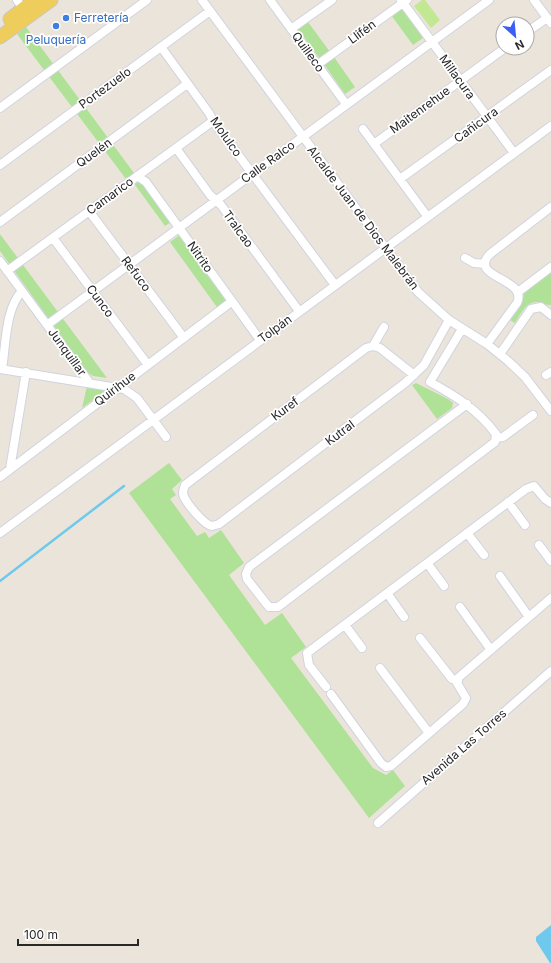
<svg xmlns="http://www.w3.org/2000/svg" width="551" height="963" viewBox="0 0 551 963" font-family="Inter,sans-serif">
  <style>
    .green { fill: #afe197 }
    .pitch { fill: #c3e893 }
    .water { fill: #6ec9ec }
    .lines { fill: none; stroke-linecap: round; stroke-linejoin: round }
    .stream { stroke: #6ec9ec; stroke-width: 2.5 }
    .street-casing { stroke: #d0d3e1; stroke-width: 10 }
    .primary-casing { stroke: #c7c7c7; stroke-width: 15 }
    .street { stroke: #fff; stroke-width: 8 }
    .primary { stroke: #eecd5c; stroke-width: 13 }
    .shop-dot { fill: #3f7fe0; stroke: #fff; stroke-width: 1.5 }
    .labels { text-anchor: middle; stroke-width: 3.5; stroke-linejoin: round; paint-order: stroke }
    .shop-label { font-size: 12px; fill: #366cbe; stroke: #fff; text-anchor: start }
    .street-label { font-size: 12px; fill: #282828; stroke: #fff }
  </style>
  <rect width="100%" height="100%" fill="#ebe4da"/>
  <path class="green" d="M 401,8 L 423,38 L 413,45 L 391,15 Z
    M 308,22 L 330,52 L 320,59 L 298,29 Z
    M 26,27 L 134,173 L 126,179 L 17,34 Z
    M 334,57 L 355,87 L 345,94 L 324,64 Z
    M 143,175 L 175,219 L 165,226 L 133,182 Z
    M 184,232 L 252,335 L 228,303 L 219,310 L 170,242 Z
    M 0,234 L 107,378 L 93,376 L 87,372 L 0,251 Z
    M 551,270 L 551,305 C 546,305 543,303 538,302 C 526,301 520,315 515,323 L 510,320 L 522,303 L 524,292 Z
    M 416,383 L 448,399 L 453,403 L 452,408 L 437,419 L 412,385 Z
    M 87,386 L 106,390 L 82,408 Z
    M 169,463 L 182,480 L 172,489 L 176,495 L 170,499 L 197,536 L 205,532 L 209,538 L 221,530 L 244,563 L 229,575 L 265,625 L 282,613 L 306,647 L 291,658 L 373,768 L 386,775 L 393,770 L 405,786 L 369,818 L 129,493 Z"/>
  <path class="pitch" d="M 422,0 L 425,0 L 440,20 L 431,28 L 414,6 Z"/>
  <path class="water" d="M 551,925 L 551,963 L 550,963 L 536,941 L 536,937 Z"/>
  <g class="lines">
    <path class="stream" d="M 0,581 L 124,486"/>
    <defs>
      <path id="street" d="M 17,0 L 23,9
        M 202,0 L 418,292 L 449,320 L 487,344 L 508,361 L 525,377 L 551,411
        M 270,0 L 346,104
        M 401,0 L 514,153
        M 534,0 L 551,23
        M 291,29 L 332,0
        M 527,32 L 547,18
        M 161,47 L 209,113 L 213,121 L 335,285
        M 317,65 L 407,0
        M 0,108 L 147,0
        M 363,129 L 427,216
        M 374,144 L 505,48
        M 176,148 L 210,195 L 221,205 L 299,311
        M 0,165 L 210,11
        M 137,176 L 146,182 L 260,340
        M 400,179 L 551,70
        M 89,211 L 184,338
        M 0,222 L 187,84
        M 53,238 L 148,365
        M 465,258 L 474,263 L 485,264
        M 0,261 L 89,382
        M 7,271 L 213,121
        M 518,292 L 551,267
        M 47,325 L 489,0
        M 462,329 L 430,382 C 456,396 478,410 496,434 L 495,442 L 278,607 L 269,607 L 247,579 L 246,574 L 249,567 L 467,404
        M 487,344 L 517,303 C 529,278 467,278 490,254 L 551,207
        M 373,346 L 366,348 L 185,485 C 184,488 183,490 183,494 C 185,502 204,525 212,526 L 219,524 L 405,383 L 424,365 L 449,320
        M 373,346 L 380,348 L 414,375
        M 373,346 L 384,327
        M 500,354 L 531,309 L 541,307 L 551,315
        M 0,369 L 124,389 L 137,398 L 166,437
        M 2,369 C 6,345 5,309 22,291
        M 546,375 L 551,372
        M 496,438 L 503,437 L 533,415
        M 10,469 L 26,372
        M 0,477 L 231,302
        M 508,502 L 525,525
        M 0,533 L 551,126
        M 467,533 L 484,555
        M 539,545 L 551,561
        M 427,563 L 444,586
        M 500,576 L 529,617
        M 387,593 L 404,617
        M 460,607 L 491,650
        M 345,625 L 362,648
        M 420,638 L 452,679 L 458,681
        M 380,668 L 429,733
        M 326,687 L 309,665 L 307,653 L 526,489 L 534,486 L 545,499 L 551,503
        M 331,694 L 381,763 L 386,767 L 391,766 L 463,704 L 466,698 L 457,683 L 458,678 L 551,598
        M 378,823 L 551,671"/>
      <path id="primary" d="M 10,19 L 35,0
        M 0,37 L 51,0"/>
    </defs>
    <use href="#street" class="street-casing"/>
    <use href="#primary" class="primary-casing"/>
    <use href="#street" class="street"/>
    <use href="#primary" class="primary"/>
  </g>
  <g class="shop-dot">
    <circle cx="66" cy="18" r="4"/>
    <circle cx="56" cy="26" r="4"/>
  </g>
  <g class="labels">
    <g class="shop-label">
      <text x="74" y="22">Ferretería</text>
      <text x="56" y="44" text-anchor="middle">Peluquería</text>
    </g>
    <g class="street-label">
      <text transform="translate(362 32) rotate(-36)" y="4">Llifén</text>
      <text transform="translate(308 52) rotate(54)" y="4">Quilleco</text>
      <text transform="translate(457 77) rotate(54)" y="4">Millacura</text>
      <text transform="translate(105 88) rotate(-36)" y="4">Portezuelo</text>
      <text transform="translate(420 110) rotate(-36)" y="4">Maitenrehue</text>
      <text transform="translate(476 125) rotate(-36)" y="4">Cañicura</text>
      <text transform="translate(226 137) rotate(55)" y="4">Molulco</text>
      <text transform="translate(94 153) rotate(-36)" y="4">Quelén</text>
      <text transform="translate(268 162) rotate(-36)" y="4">Calle Ralco</text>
      <text transform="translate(110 196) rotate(-36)" y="4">Camarico</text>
      <text transform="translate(363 218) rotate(53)" y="4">Alcalde Juan de Dios Malebrán</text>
      <text transform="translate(238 229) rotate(54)" y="4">Tralcao</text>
      <text transform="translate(200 257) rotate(55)" y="4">Nitrito</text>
      <text transform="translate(136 274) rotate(53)" y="4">Refuco</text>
      <text transform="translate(100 301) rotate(53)" y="4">Cunco</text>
      <text transform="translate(275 329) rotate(-36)" y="4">Tolpán</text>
      <text transform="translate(67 352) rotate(54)" y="4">Junquillar</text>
      <text transform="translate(115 389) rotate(-37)" y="4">Quirihue</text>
      <text transform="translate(285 409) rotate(-37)" y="4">Kuref</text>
      <text transform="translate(340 433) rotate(-37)" y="4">Kutral</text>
      <text transform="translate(464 747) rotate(-41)" y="4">Avenida Las Torres</text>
    </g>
  </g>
  <g transform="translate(515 36) rotate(153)"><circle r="19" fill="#ffffff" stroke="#a9a9a9"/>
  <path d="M0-3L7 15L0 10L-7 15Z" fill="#3c5df6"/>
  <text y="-6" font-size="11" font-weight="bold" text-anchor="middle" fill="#282828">N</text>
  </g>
  <path d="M18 939v6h120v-6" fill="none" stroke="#282828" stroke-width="2"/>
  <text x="24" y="939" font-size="12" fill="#282828" stroke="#ffffff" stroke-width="3" paint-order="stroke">100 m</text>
</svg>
